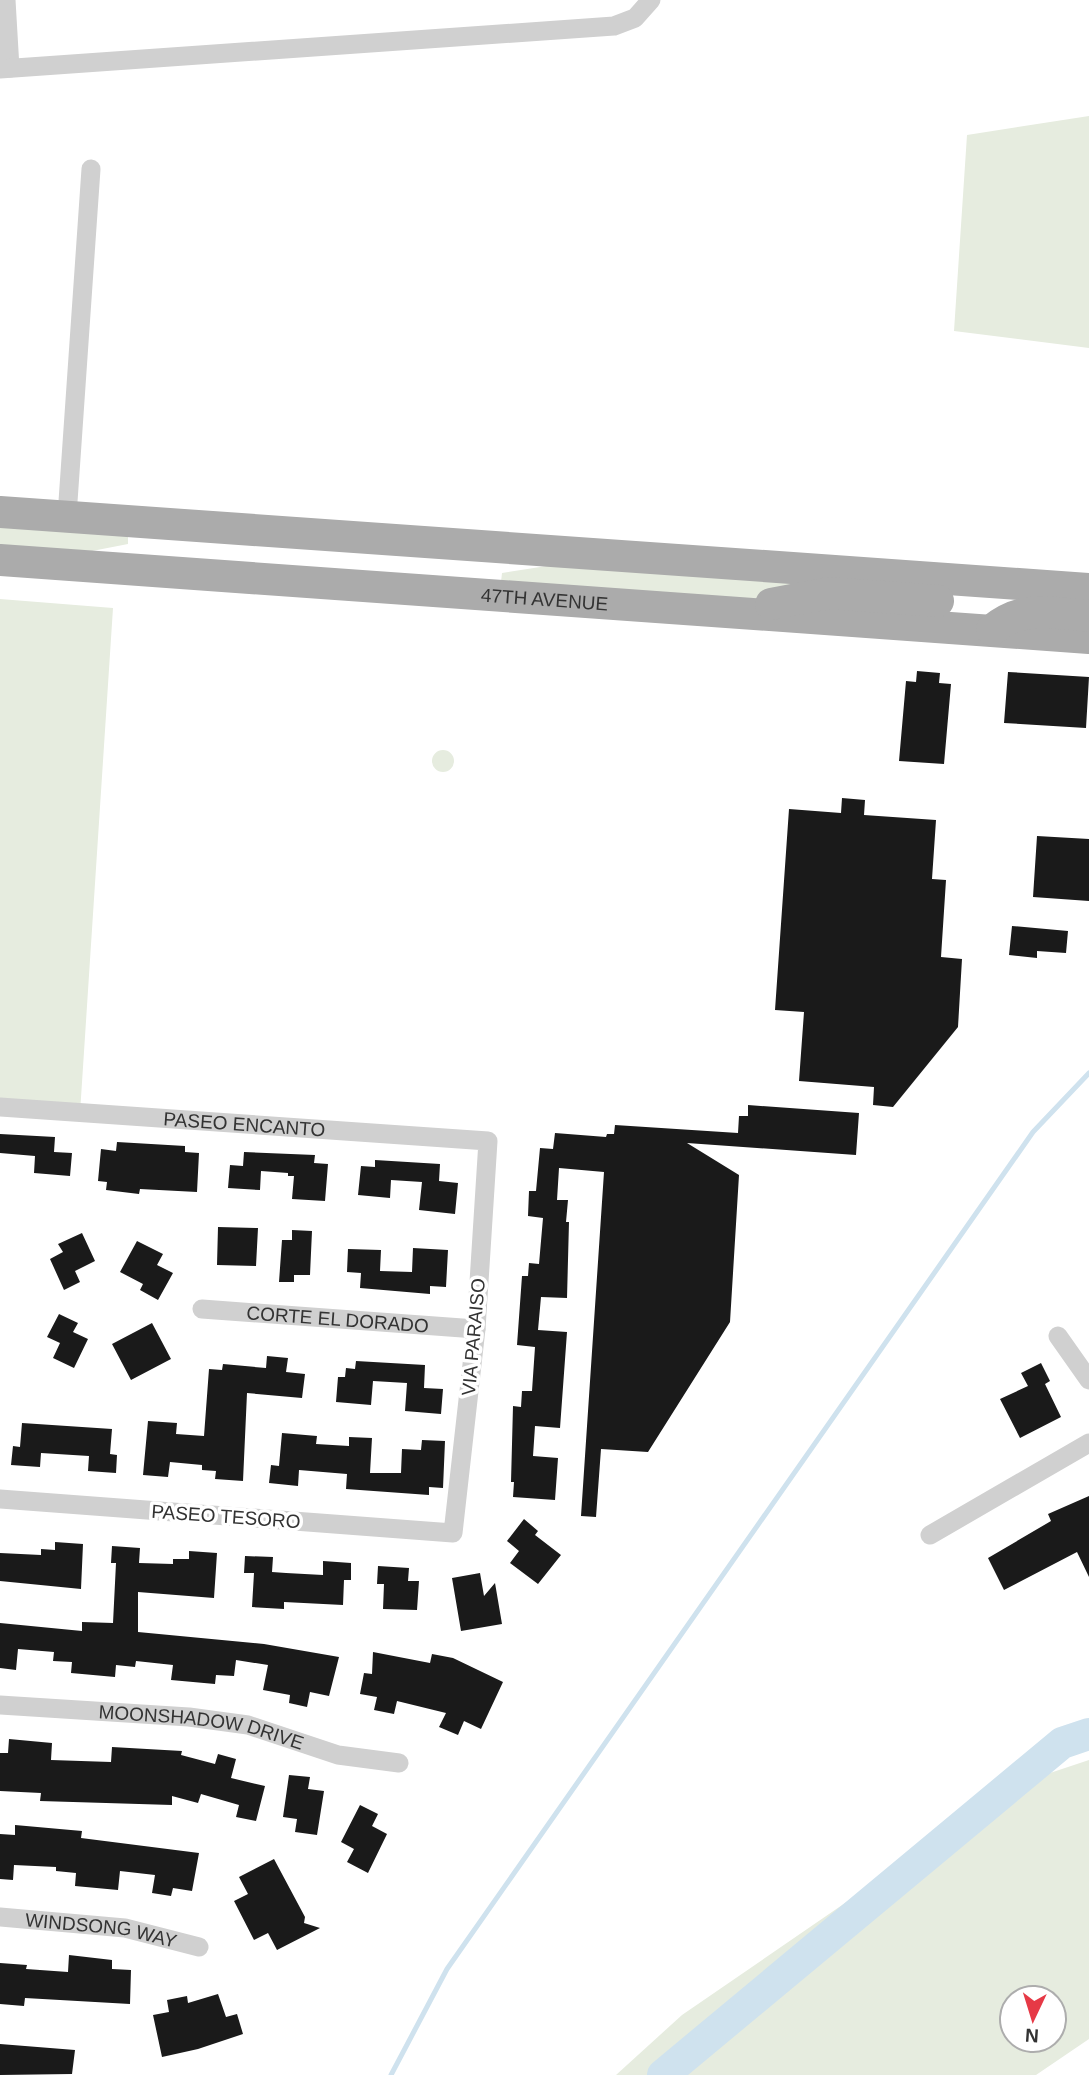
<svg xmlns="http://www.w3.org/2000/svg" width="1089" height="2075" viewBox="0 0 1089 2075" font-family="Arial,sans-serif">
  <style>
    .green { fill: #e6ecdf; fill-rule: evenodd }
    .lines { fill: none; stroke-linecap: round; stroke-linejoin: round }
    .stream { stroke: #cfe2ee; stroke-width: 5 }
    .river { stroke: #cfe2ee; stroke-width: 32 }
    .building { fill: #1a1a1a }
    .minor { stroke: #d0d0d0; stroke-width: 19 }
    .primary { stroke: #ababab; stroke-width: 32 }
    .labels { text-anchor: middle; stroke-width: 7; stroke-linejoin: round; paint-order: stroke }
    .street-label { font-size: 19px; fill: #333; stroke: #fff }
  </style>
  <rect width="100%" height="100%" fill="#fff"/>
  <path class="green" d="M 1089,116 L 1089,348 L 954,331 L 967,135 Z
    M 0,526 L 128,535 L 128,544 L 92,551 L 0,546 Z
    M 553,565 L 800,583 L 762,598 L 749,599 L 501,582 L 502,573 Z
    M 0,599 L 113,608 L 80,1113 L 0,1107 Z
    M432 761a11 11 0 1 1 22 0a11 11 0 1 1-22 0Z
    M 1089,1760 L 1089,2039 L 1036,2075 L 616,2075 L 682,2015 L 1020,1783 ZM 1012,1998 L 1054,1998 L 1054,2040 L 1012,2040 Z"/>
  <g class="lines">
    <path class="stream" d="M 391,2075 L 447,1969 L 1033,1132 L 1089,1073"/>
    <path class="river" d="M 663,2075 L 1062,1743 L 1089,1734"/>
  </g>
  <path class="building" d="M 917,671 L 940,673 L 939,683 L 951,684 L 944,764 L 899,761 L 906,681 L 916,682 Z
    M 1008,672 L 1089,677 L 1086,728 L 1004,723 Z
    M 842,798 L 865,800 L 864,815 L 936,820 L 932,879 L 946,880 L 941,957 L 962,959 L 958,1027 L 893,1107 L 873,1105 L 874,1087 L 799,1081 L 804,1012 L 775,1010 L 789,809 L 841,813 Z
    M 1037,836 L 1089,839 L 1089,901 L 1033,897 Z
    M 1012,926 L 1068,931 L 1066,953 L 1037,951 L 1037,958 L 1009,955 Z
    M 748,1105 L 859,1113 L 856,1155 L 687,1143 L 739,1175 L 730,1322 L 648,1452 L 601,1449 L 596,1517 L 581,1516 L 604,1172 L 559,1168 L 557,1200 L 568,1200 L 566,1222 L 569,1222 L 567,1298 L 541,1297 L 538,1330 L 567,1332 L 560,1428 L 535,1426 L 533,1456 L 558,1458 L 555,1500 L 513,1497 L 514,1482 L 511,1482 L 513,1406 L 521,1407 L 522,1391 L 532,1391 L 535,1347 L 517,1345 L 522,1276 L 528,1276 L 529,1263 L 539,1264 L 543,1218 L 528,1216 L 529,1191 L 536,1191 L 540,1148 L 553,1149 L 555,1133 L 606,1137 L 607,1134 L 614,1134 L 615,1125 L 738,1133 L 739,1116 L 748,1116 Z
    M 0,1134 L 55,1137 L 54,1152 L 72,1153 L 70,1176 L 34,1173 L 35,1156 L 0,1153 Z
    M 117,1142 L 185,1146 L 185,1152 L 199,1153 L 197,1192 L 140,1189 L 139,1194 L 106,1190 L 107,1182 L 98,1181 L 101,1149 L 116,1151 Z
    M 244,1152 L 315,1155 L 314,1163 L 328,1164 L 325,1201 L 292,1199 L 294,1176 L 288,1176 L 288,1173 L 261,1171 L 260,1190 L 228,1188 L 230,1165 L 243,1166 Z
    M 375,1160 L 440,1164 L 439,1181 L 458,1183 L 455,1214 L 419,1210 L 422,1182 L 391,1180 L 390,1198 L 358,1195 L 361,1166 L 375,1167 Z
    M 218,1227 L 258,1228 L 256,1266 L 217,1265 Z
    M 292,1230 L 312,1231 L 310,1275 L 294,1275 L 294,1282 L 279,1282 L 282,1240 L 292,1240 Z
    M 82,1233 L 95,1261 L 75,1271 L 80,1282 L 64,1290 L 50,1259 L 63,1252 L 58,1244 Z
    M 137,1241 L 163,1254 L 157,1265 L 173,1273 L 158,1300 L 140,1290 L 143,1284 L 120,1272 Z
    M 413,1248 L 448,1250 L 446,1287 L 430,1286 L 430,1294 L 360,1288 L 361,1273 L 347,1272 L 348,1249 L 381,1250 L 380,1271 L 412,1272 Z
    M 59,1314 L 78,1323 L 73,1332 L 88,1339 L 74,1368 L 53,1358 L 60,1343 L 47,1337 Z
    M 152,1323 L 171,1359 L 131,1380 L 112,1344 Z
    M 267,1356 L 288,1358 L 286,1372 L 305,1374 L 302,1398 L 247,1393 L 243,1481 L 215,1479 L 216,1471 L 202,1470 L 202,1465 L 170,1462 L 168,1477 L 143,1475 L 148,1421 L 177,1423 L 176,1434 L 204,1436 L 209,1369 L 222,1370 L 223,1364 L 266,1368 Z
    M 356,1361 L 425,1365 L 424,1388 L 443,1389 L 441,1414 L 405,1411 L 407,1383 L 373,1381 L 371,1405 L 336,1402 L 338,1377 L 345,1377 L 346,1368 L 355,1369 Z
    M 1041,1363 L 1050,1381 L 1045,1384 L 1061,1417 L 1020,1438 L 1000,1399 L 1028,1386 L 1021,1373 Z
    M 22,1423 L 112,1429 L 110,1454 L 117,1455 L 116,1473 L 88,1471 L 89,1456 L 41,1453 L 40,1467 L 11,1465 L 13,1446 L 20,1447 Z
    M 282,1433 L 317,1436 L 316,1444 L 349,1446 L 349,1437 L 372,1438 L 370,1473 L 401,1473 L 402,1449 L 421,1450 L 422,1440 L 445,1441 L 443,1488 L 429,1487 L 429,1495 L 346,1489 L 347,1474 L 299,1470 L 298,1486 L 269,1483 L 271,1465 L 279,1466 Z
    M 1089,1496 L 1089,1577 L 1077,1552 L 1004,1590 L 988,1558 L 1051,1521 L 1048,1514 Z
    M 524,1519 L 538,1531 L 535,1535 L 561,1555 L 538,1584 L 510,1563 L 519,1551 L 507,1541 Z
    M 55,1542 L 83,1544 L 81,1589 L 0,1581 L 0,1553 L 41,1555 L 41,1549 L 55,1550 Z
    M 112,1546 L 140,1548 L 139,1563 L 173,1564 L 173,1559 L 189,1559 L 189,1551 L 217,1553 L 214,1598 L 138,1592 L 138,1632 L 264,1644 L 339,1657 L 329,1696 L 310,1692 L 307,1707 L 289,1703 L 290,1695 L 263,1690 L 268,1665 L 236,1660 L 234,1676 L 216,1675 L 215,1684 L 171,1680 L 173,1665 L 136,1661 L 135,1667 L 116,1665 L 115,1677 L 71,1673 L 72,1662 L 53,1661 L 54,1652 L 18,1649 L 16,1670 L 0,1668 L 0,1623 L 82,1631 L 82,1622 L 113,1623 L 116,1563 L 111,1563 Z
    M 245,1556 L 273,1557 L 272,1572 L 286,1573 L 323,1575 L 323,1561 L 351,1563 L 351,1580 L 344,1580 L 343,1605 L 284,1602 L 284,1609 L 252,1607 L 254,1573 L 244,1573 Z
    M 378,1566 L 409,1568 L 408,1581 L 419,1581 L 417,1610 L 383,1609 L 384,1584 L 377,1584 Z
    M 480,1573 L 484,1596 L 495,1583 L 502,1624 L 461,1631 L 452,1578 Z
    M 373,1652 L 430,1663 L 432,1654 L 453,1658 L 503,1682 L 481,1729 L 464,1721 L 458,1735 L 439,1727 L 446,1713 L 397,1701 L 394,1714 L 374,1710 L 377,1697 L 360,1694 L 364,1673 L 372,1674 Z
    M 9,1739 L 52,1743 L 51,1760 L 111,1762 L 112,1747 L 182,1751 L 181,1755 L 215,1764 L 218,1754 L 236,1759 L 231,1778 L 265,1786 L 256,1821 L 236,1817 L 239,1805 L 201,1794 L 198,1803 L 172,1796 L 172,1805 L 40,1801 L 41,1793 L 0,1791 L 0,1753 L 8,1753 Z
    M 289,1775 L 310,1777 L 308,1789 L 324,1791 L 317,1835 L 295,1832 L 297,1819 L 283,1817 Z
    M 360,1805 L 378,1814 L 372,1826 L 387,1834 L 368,1873 L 347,1862 L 354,1849 L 341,1842 Z
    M 15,1825 L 82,1831 L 81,1838 L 199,1853 L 192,1891 L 173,1888 L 171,1896 L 152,1893 L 155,1875 L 120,1871 L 118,1890 L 75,1886 L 76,1873 L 56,1871 L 56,1867 L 14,1865 L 13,1880 L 0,1879 L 0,1834 L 15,1835 Z
    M 274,1859 L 305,1917 L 304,1923 L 320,1928 L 277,1950 L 268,1933 L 254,1940 L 234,1901 L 248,1894 L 239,1877 Z
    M 69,1955 L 112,1960 L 112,1969 L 131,1970 L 130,2004 L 25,1998 L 24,2006 L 0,2004 L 0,1963 L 27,1965 L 26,1969 L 68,1972 Z
    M 218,1994 L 226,2017 L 237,2014 L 243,2034 L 198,2049 L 162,2057 L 153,2015 L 169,2012 L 167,2000 L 187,1996 L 188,2003 Z
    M 0,2044 L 75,2050 L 72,2074 L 0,2075 Z"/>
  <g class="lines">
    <g class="minor">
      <path d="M 6,0 L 10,68"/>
      <path d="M 0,69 L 614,26 L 635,18 L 651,0"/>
      <path d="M 67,516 L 91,169"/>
      <path id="s1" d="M 0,1107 L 488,1141 L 476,1329 L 453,1533 L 0,1499"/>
      <path id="s2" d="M 202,1309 L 476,1329"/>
      <path d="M 1058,1336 L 1089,1380"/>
      <path d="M 930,1535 L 1089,1443"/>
      <path id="s3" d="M 0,1705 L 189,1717 L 248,1725 L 338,1755 L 399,1763"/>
      <path id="s4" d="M 0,1917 L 125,1928 L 199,1947"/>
    </g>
    <g class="primary">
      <path d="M 0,512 L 1089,589"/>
      <path id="s5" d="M 0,560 L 1089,638"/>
      <path d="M 771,604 L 829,593 L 938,601"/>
      <path d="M 992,630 C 1023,604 1051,613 1089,616"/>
    </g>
  </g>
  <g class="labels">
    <g class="street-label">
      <text dy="7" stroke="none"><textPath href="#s5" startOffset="546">47TH AVENUE</textPath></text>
      <text dy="7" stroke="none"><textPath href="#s1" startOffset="245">PASEO ENCANTO</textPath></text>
      <text dy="7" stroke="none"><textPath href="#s2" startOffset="136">CORTE EL DORADO</textPath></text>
      <text transform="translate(473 1337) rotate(-85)" y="7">VIA PARAISO</text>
      <text transform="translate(226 1516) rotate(4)" y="7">PASEO TESORO</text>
      <text dy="7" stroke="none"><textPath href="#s3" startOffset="203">MOONSHADOW DRIVE</textPath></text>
      <text dy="7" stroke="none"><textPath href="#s4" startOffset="102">WINDSONG WAY</textPath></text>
    </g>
  </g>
  <g transform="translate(1033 2019) rotate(184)"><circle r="33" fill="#ffffff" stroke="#adadad" stroke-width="2"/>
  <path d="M0-5L12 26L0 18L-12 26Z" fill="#e63946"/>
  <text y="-10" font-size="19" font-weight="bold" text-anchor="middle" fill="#333333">N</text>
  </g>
</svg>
